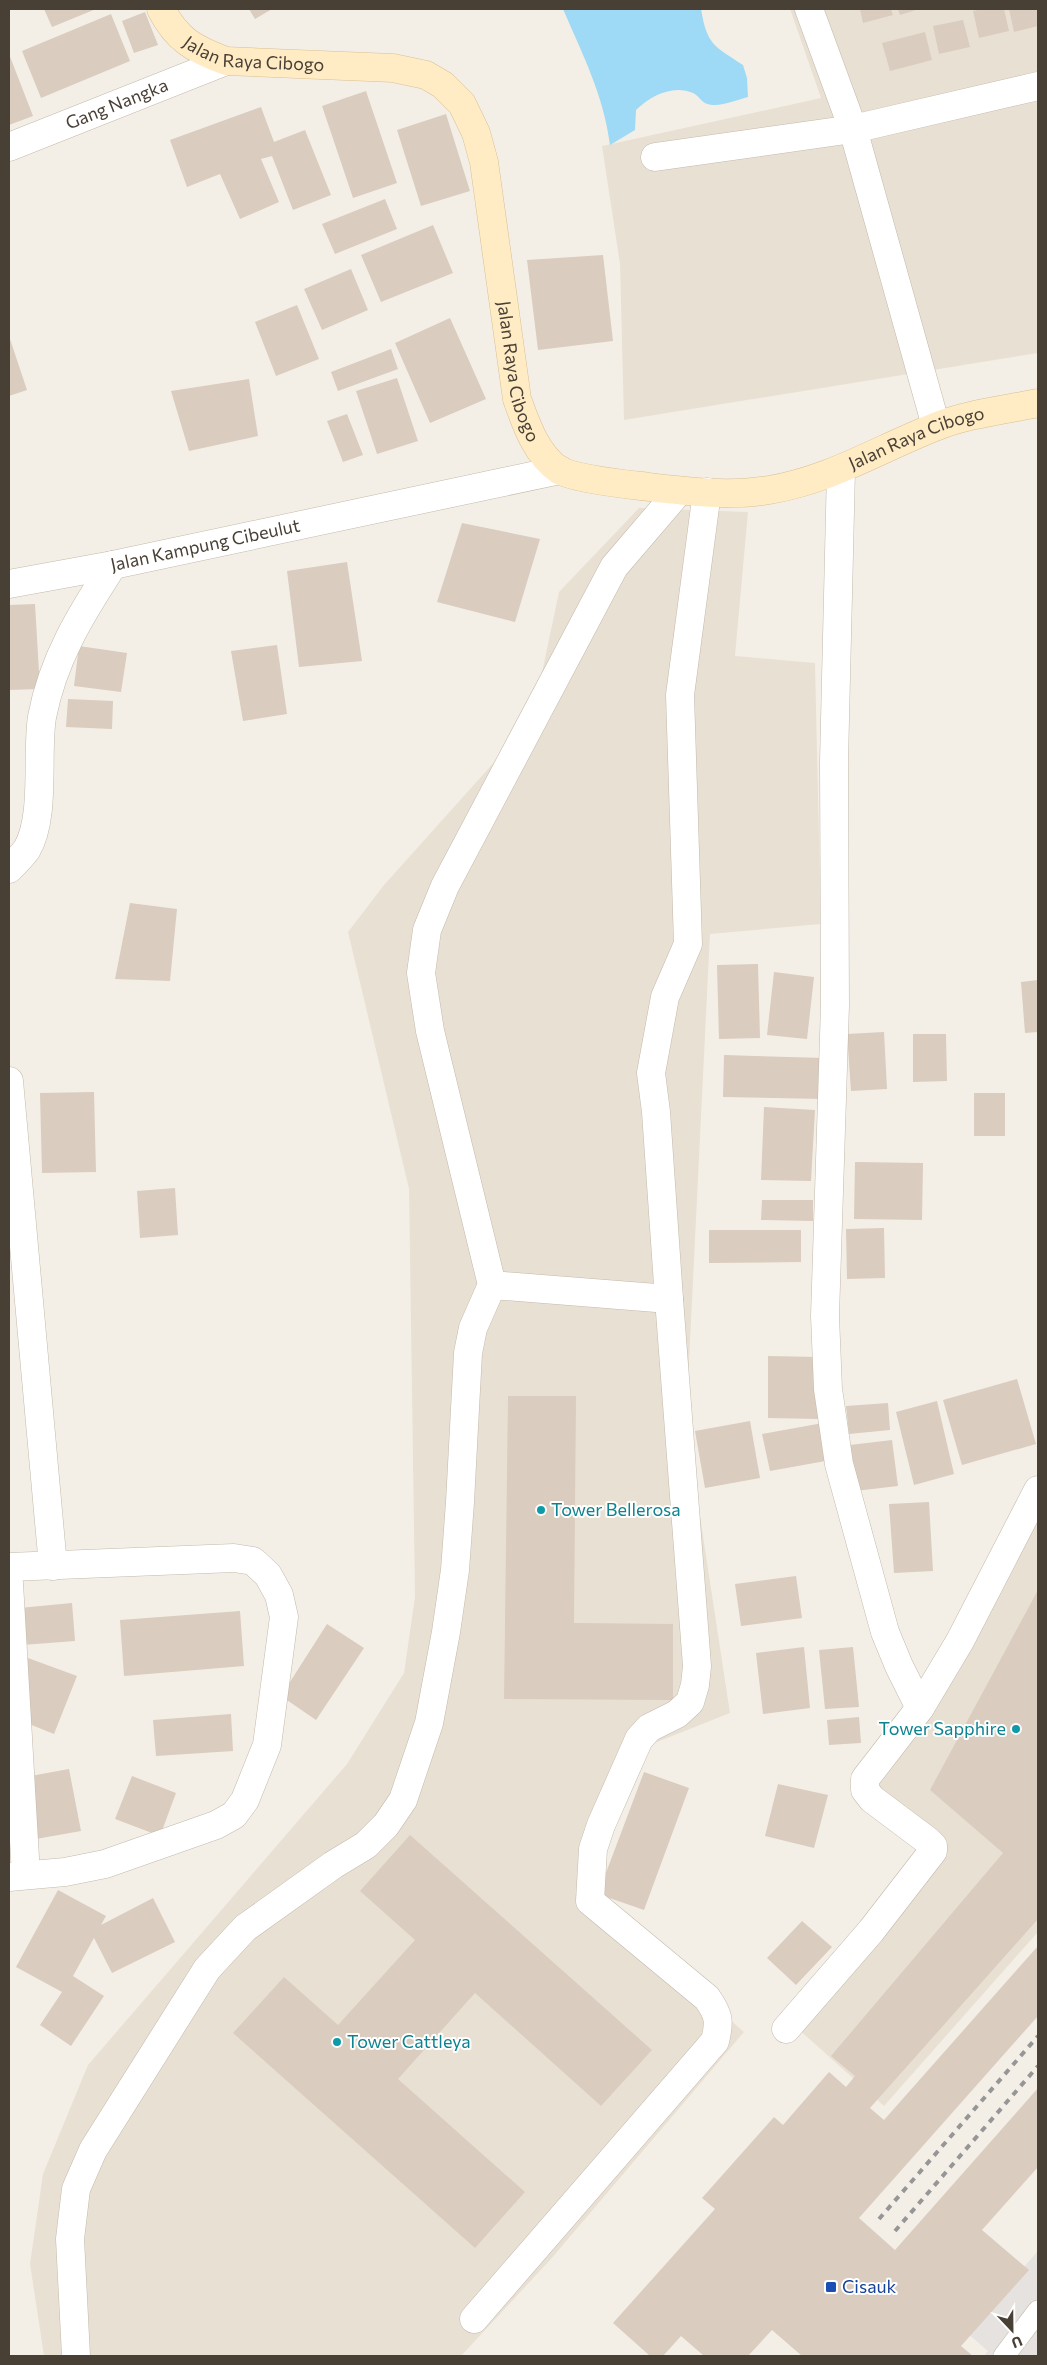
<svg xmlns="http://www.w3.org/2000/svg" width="1047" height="2365" viewBox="0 0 1047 2365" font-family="Commissioner,sans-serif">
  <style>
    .residential { fill: #e9e0d4 }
    .parking { fill: #e5e2df }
    .water { fill: #9ed9f5 }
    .building { fill: #daccbe }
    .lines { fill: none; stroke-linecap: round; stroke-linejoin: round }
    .lane-casing { stroke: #c3b9ab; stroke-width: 22 }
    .street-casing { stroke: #c3b9ab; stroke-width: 29 }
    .secondary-casing { stroke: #d8c093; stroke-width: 29 }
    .lane { stroke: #fff; stroke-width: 21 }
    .street { stroke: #fff; stroke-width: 28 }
    .secondary { stroke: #ffecc5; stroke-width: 28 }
    .rail { stroke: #969696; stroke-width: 4; stroke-dasharray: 6 6; stroke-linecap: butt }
    .culture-dot { fill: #0f9aa8; stroke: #fff; stroke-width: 2 }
    .transit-dot { fill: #1a4fb4; stroke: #fff; stroke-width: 2 }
    .labels { text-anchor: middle; stroke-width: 4; stroke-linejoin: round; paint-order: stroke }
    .street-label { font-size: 18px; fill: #483f35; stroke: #fff }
    .culture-label { font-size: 18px; fill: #0d838f; stroke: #fff; text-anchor: start }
    .transit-label { font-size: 18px; fill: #164399; stroke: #fff; text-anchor: start }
  </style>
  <rect width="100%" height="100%" fill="#f4efe6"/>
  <path class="residential" d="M 790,9 L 1038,9 L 1038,353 L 624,420 L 620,264 L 602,146 L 821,98 Z
    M 639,508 L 748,512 L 735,656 L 815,663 L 821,924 L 710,934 L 686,1424 L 730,1713 L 642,1748 L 578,1887 L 744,2032 L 551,2259 L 461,2356 L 44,2356 L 30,2264 L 43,2174 L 88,2065 L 347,1764 L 404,1673 L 415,1597 L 409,1189 L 348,932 L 384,885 L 532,720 L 559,592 Z
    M 1038,1488 L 1038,1932 L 884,2106 L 796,2027 L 942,1849 L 864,1781 Z"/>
  <path class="parking" d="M 1038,2251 L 1038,2356 L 984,2356 L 988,2351 L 966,2332 Z"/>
  <path class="water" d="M 563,9 L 701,9 C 707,45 714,46 743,65 L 747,78 L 748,97 C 736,100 717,109 705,103 C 701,101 698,95 693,93 C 673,84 650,96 636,110 L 635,130 L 610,145 C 604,96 582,53 563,9 Z"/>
  <path class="building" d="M 44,9 L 96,9 L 52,27 Z
    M 249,9 L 272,9 L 255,19 Z
    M 860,9 L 891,9 L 893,15 L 863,23 Z
    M 898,9 L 919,9 L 900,15 Z
    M 982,9 L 1004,9 L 1009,31 L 979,38 L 973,11 Z
    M 1009,9 L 1038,9 L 1038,26 L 1014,32 Z
    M 145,12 L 158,45 L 134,53 L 122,21 Z
    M 111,14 L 130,61 L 41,98 L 22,51 Z
    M 963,20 L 970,47 L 939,54 L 933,26 Z
    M 925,32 L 932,60 L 890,71 L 882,43 Z
    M 9,54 L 33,116 L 9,125 Z
    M 366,91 L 397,183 L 353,198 L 322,106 Z
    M 261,107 L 274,142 L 305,130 L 331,195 L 293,210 L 272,156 L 261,159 L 279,202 L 240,219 L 220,174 L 187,187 L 170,140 Z
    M 446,114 L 470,191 L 421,206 L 397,130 Z
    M 385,199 L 397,229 L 335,254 L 322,224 Z
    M 433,225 L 453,273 L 381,302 L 361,255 Z
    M 603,255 L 613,341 L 538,350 L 527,260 Z
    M 351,269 L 368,310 L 322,330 L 304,289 Z
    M 297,305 L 319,359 L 276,376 L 255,322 Z
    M 450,318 L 486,399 L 430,423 L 395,343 Z
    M 9,336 L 27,390 L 9,396 Z
    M 391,349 L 398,369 L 338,391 L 331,372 Z
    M 397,378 L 418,441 L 377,454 L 356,391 Z
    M 249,379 L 258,436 L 189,451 L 171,391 Z
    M 347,414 L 363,455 L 343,462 L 327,421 Z
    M 462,523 L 540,539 L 515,622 L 437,602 Z
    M 347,562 L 362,661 L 299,667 L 287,571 Z
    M 35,604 L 40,689 L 9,690 L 9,605 Z
    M 277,645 L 287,714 L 243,721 L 231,651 Z
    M 79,646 L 127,653 L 121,692 L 74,686 Z
    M 68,699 L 113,701 L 112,729 L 66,727 Z
    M 130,903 L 177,909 L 170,981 L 115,979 Z
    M 758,964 L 760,1038 L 719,1039 L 717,965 Z
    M 774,972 L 814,977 L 807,1039 L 767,1035 Z
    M 1038,980 L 1038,1032 L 1025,1033 L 1021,982 Z
    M 884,1032 L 887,1089 L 851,1091 L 847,1034 Z
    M 913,1034 L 946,1034 L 947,1081 L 913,1082 Z
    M 724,1055 L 824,1058 L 823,1099 L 723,1097 Z
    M 94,1092 L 96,1172 L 42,1173 L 40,1093 Z
    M 974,1093 L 1005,1093 L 1005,1136 L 974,1136 Z
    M 764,1107 L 815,1110 L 811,1181 L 761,1180 Z
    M 855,1162 L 923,1163 L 922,1220 L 854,1219 Z
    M 175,1188 L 178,1235 L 140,1238 L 137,1191 Z
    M 762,1200 L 813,1200 L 813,1221 L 761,1220 Z
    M 884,1228 L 885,1278 L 847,1279 L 846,1229 Z
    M 709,1230 L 801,1230 L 801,1262 L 709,1263 Z
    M 768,1356 L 819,1357 L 818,1419 L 768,1418 Z
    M 1017,1379 L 1036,1444 L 962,1465 L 943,1400 Z
    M 508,1396 L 576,1396 L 574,1623 L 673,1624 L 673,1700 L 504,1699 Z
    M 937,1401 L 954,1474 L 914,1485 L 896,1412 Z
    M 888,1403 L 890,1430 L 849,1434 L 846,1406 Z
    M 750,1421 L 760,1478 L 705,1488 L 695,1431 Z
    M 823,1423 L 831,1460 L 770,1471 L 762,1434 Z
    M 892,1440 L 898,1486 L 855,1491 L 850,1445 Z
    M 929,1502 L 933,1571 L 894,1573 L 889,1504 Z
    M 796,1576 L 802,1618 L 741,1626 L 735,1584 Z
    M 1038,1590 L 1038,1919 L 870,2108 L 884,2120 L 1038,1946 L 1038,2016 L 859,2218 L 895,2250 L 1038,2088 L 1038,2167 L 982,2230 L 1029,2270 L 961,2346 L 973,2356 L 802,2356 L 772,2330 L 748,2356 L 704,2356 L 681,2336 L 663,2356 L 650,2356 L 613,2323 L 715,2209 L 702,2198 L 774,2117 L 783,2125 L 829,2072 L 846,2087 L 855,2076 L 831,2056 L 1003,1853 L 930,1790 Z
    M 72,1603 L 75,1641 L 9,1646 L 9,1609 Z
    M 240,1611 L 244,1666 L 124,1676 L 120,1620 Z
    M 327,1624 L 364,1648 L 316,1720 L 281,1696 Z
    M 804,1647 L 810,1708 L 763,1714 L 756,1653 Z
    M 853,1647 L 859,1707 L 825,1709 L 819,1650 Z
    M 28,1658 L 77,1676 L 54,1734 L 9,1716 L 9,1709 Z
    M 231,1714 L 233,1751 L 156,1756 L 153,1720 Z
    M 859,1717 L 861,1743 L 829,1745 L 827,1720 Z
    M 69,1769 L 81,1831 L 36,1839 L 25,1777 Z
    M 644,1772 L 689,1788 L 644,1910 L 598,1894 Z
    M 132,1776 L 176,1793 L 160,1836 L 115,1819 Z
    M 778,1784 L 828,1795 L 814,1848 L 765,1836 Z
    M 410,1835 L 652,2050 L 601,2106 L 475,1993 L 398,2079 L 525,2192 L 475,2248 L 233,2033 L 284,1977 L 338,2025 L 415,1940 L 360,1891 Z
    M 58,1890 L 106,1916 L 101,1925 L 153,1898 L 175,1942 L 112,1973 L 94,1938 L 73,1976 L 104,1996 L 71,2046 L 40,2025 L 62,1992 L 16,1967 Z
    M 802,1921 L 832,1947 L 796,1985 L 767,1958 Z"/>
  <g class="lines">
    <defs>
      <path id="lane" d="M 1004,2356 L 1038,2311"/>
      <g id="street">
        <path d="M 809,9 L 853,129 L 936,426"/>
        <path id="s1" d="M 9,147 L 226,61"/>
        <path d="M 655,157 L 853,129 L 1038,86"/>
        <path d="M 841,470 L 834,762 L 835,1005 L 825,1316 L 828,1389 L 839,1464 L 885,1632 L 899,1666 L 920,1708 L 960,1641 L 1038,1490"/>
        <path id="s2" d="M 9,584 L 113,565 L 560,470"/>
        <path d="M 9,869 C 15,863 22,856 27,849 C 46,816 36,754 42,717 C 53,659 81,614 113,565"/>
        <path d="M 9,1081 L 53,1566"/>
        <path d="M 492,1285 L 669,1299 L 656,1112 L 651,1073 L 665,997 L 688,944 L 680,695 L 707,492"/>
        <path d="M 9,1567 L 234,1558 L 253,1561 L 268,1575 L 279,1595 L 284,1617 L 267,1745 L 245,1800 L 234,1815 L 216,1825 L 105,1864 L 65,1872 L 9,1877"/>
        <path d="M 9,1583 L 26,1875"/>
        <path d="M 786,2029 L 871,1931 L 933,1851 L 933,1846 L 928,1841 L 872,1799 L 865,1790 L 865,1779 L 920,1708"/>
        <path d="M 474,2319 L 715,2041 C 720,2021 719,2015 707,1998 L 590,1901 L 593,1849 L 601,1825 L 639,1739 L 649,1728 L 677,1714 L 690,1702 L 695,1685 L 697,1666 L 669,1299"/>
        <path d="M 76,2356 L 70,2239 L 76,2189 L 93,2150 L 207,1969 L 245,1928 L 333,1865 L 366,1845 L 386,1825 L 403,1800 L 429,1723 L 446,1632 L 455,1570 L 460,1502 L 468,1353 L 473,1328 L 492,1285 L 430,1031 L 421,973 L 427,930 L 445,886 L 614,567 L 679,491"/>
      </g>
      <g id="secondary">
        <path id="s3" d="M 161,9 C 177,40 194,49 226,61 L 393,68 L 426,75 L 443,85 L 462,104 L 476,133 L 484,162 L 517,399 C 526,424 536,454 559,470 C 573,478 623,484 641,486 C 683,491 727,497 769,490 C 830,480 879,449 935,427 C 967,414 1004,410 1038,403"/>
      </g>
    </defs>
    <use href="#lane" class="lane-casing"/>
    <use href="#street" class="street-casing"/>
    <use href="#secondary" class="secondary-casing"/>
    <use href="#lane" class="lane"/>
    <use href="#street" class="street"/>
    <use href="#secondary" class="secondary"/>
    <path class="rail" d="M 879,2219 L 1038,2036
      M 895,2231 L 1038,2066"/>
  </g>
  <g class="culture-dot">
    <circle cx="541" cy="1510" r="5"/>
    <circle cx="1016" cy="1729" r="5"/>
    <circle cx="337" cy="2042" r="5"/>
  </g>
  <rect class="transit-dot" x="825" y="2281" width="12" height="12" rx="2.5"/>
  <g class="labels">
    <g class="street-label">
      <text dy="6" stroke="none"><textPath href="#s3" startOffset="112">Jalan Raya Cibogo</textPath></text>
      <text dy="6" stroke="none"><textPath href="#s1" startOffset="116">Gang Nangka</textPath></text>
      <text dy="6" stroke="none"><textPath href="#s3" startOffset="608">Jalan Raya Cibogo</textPath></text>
      <text dy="6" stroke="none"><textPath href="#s3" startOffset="1088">Jalan Raya Cibogo</textPath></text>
      <text dy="6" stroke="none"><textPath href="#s2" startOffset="200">Jalan Kampung Cibeulut</textPath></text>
    </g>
    <g class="culture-label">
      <text x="551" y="1516">Tower Bellerosa</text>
      <text x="1006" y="1735" text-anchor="end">Tower Sapphire</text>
      <text x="347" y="2048">Tower Cattleya</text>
    </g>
    <g class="transit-label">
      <text x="842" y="2293">Cisauk</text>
    </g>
  </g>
  <rect width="1047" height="2365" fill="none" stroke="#483f35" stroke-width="20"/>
  <g transform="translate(1012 2330) rotate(158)" stroke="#ffffff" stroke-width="4" paint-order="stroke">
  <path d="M0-4L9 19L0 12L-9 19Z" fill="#483f35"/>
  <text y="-8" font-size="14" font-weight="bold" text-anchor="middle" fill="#483f35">U</text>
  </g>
</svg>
